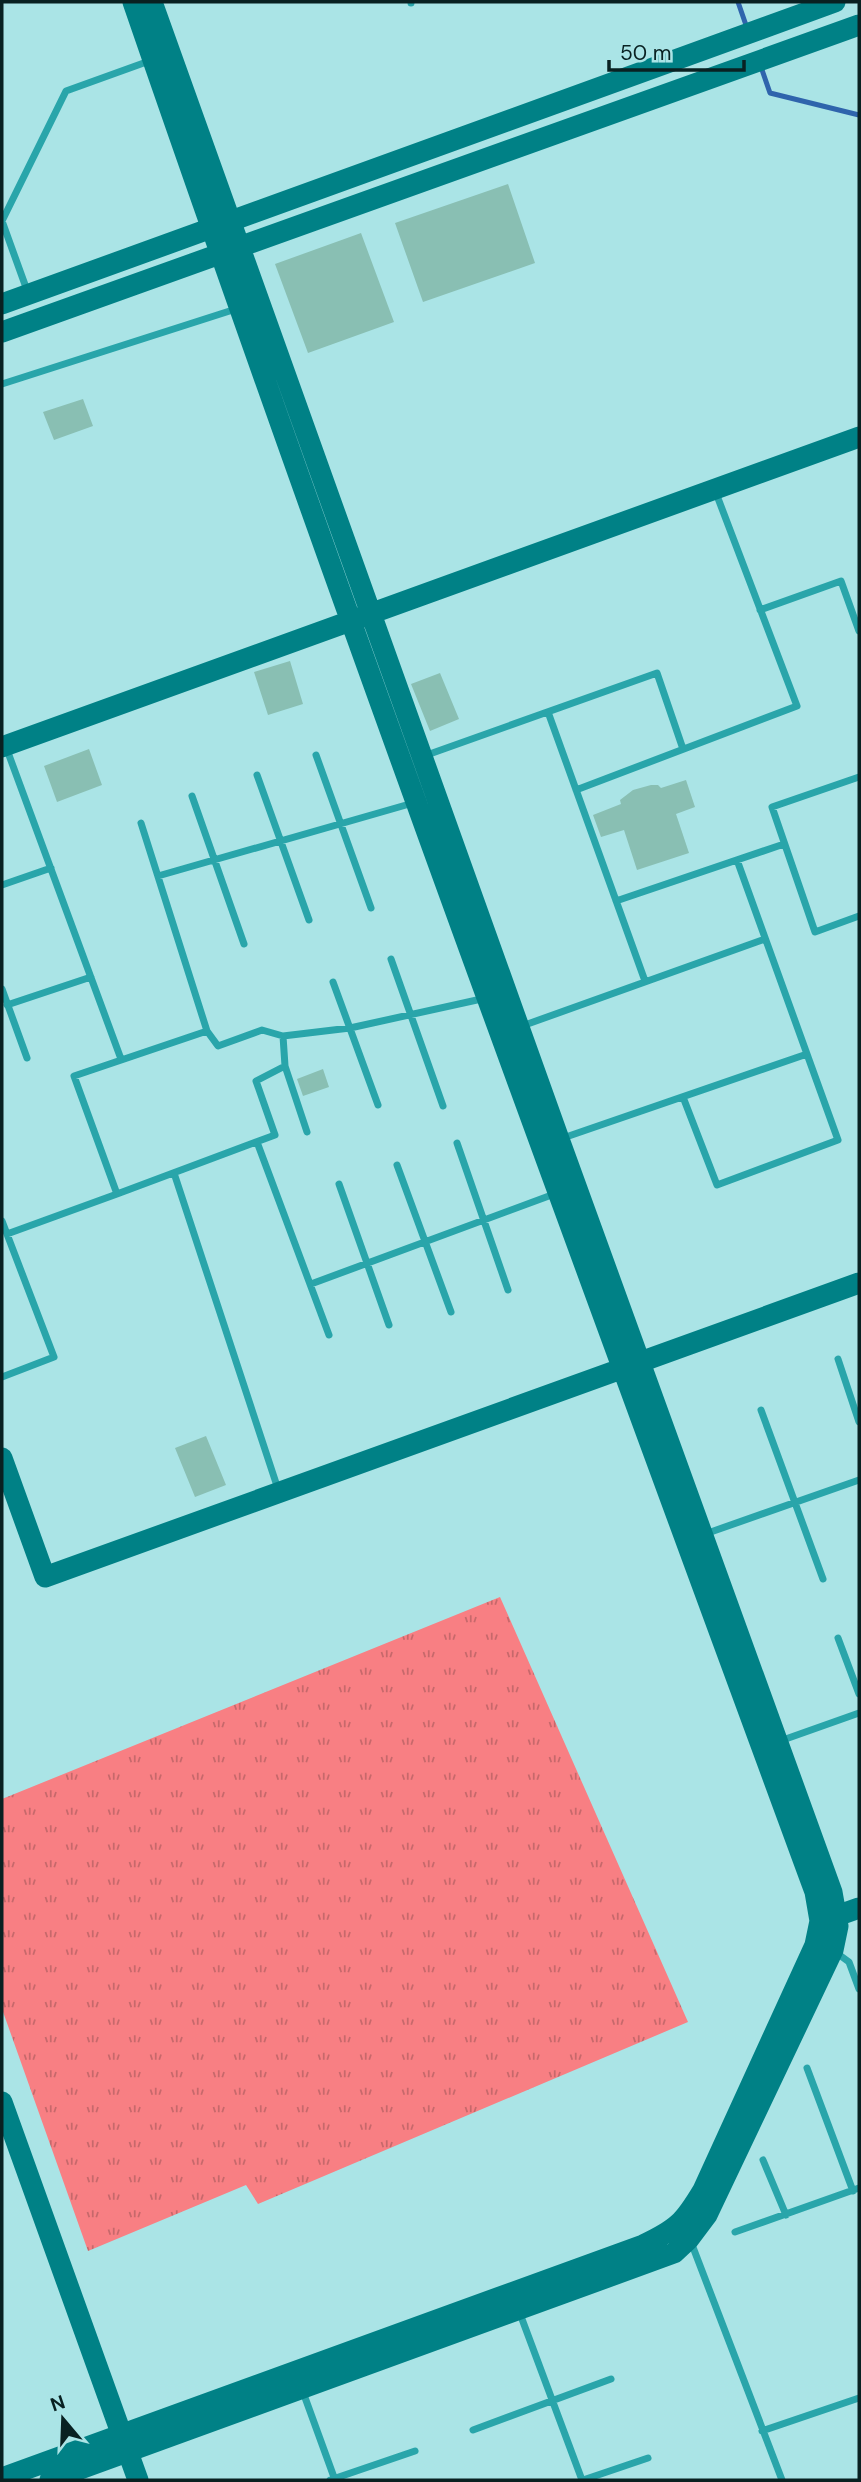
<svg xmlns="http://www.w3.org/2000/svg" width="861" height="2482" viewBox="0 0 861 2482" font-family="'DM Sans',sans-serif">
  <style>
    .grass { fill: url(#grass-tufts) }
    .lines { fill: none; stroke-linecap: round; stroke-linejoin: round }
    .stream { stroke: #2f64ac; stroke-width: 5 }
    .building { fill: #89bfb3 }
    .lane { stroke: #29a5aa; stroke-width: 7 }
    .secondary { stroke: #008186; stroke-width: 21 }
  </style>
  <defs>
    <pattern id="grass-tufts" width="24" height="20" patternUnits="userSpaceOnUse" patternTransform="scale(1.75)"><rect width="24" height="20" fill="#f87f83"/><path d="M3 7l-1-3M5 7V3M7 7l1-3M15 17l-1-3M17 17v-4M19 17l1-3" fill="none" stroke="#c7686b"/></pattern>
  </defs>
  <rect width="100%" height="100%" fill="#aae4e6"/>
  <path class="grass" d="M 500,1597 L 688,2022 L 258,2204 L 246,2185 L 88,2251 L 2,2009 L 2,1799 Z"/>
  <g class="lines">
    <path class="stream" d="M 738,2 L 747,28
      M 760,64 L 770,93 L 859,115"/>
  </g>
  <path class="building" d="M 508,184 L 535,263 L 423,302 L 395,223 Z
    M 361,233 L 394,322 L 308,353 L 275,264 Z
    M 83,399 L 93,426 L 54,440 L 43,412 Z
    M 290,661 L 303,704 L 268,715 L 254,672 Z
    M 440,673 L 459,719 L 430,731 L 411,684 Z
    M 89,749 L 102,785 L 57,802 L 44,766 Z
    M 686,780 L 695,807 L 676,814 L 689,853 L 637,870 L 624,830 L 601,837 L 593,815 L 621,804 L 620,800 L 633,790 L 651,785 L 658,785 L 661,788 Z
    M 323,1069 L 329,1087 L 303,1096 L 297,1079 Z
    M 206,1436 L 226,1485 L 195,1497 L 175,1448 Z"/>
  <g class="lines">
    <path class="lane" d="M 411,2 L 411,3
      M 28,293 L 2,221 L 66,91 L 152,60
      M 2,384 L 239,308
      M 760,610 L 841,581 L 859,631
      M 548,712 L 645,981
      M 6,747 L 121,1059
      M 316,755 L 371,908
      M 424,756 L 657,673 L 683,749
      M 257,775 L 309,920
      M 859,777 L 772,807 L 815,932 L 859,916
      M 576,790 L 797,706 L 716,493
      M 192,796 L 244,944
      M 141,823 L 207,1031
      M 158,876 L 413,803
      M 2,885 L 51,868
      M 616,901 L 784,844
      M 391,959 L 443,1106
      M 333,982 L 378,1105
      M 2,989 L 27,1058
      M 7,1005 L 91,977
      M 522,1026 L 765,939
      M 283,1036 L 285,1066 L 307,1132
      M 285,1066 L 256,1081 L 275,1135 L 117,1194 L 74,1076 L 207,1031 L 218,1046 L 262,1030 L 283,1036 L 350,1028 L 486,998
      M 683,1097 L 717,1185 L 838,1140 L 737,860
      M 563,1138 L 807,1054
      M 257,1142 L 329,1335
      M 457,1143 L 508,1290
      M 397,1165 L 451,1312
      M 174,1173 L 278,1489
      M 339,1184 L 389,1325
      M 2,1221 L 54,1357 L 2,1377
      M 7,1234 L 117,1194
      M 311,1284 L 557,1193
      M 838,1359 L 859,1422
      M 761,1410 L 823,1579
      M 705,1534 L 859,1480
      M 838,1638 L 859,1694
      M 780,1741 L 859,1713
      M 834,1951 L 849,1962 L 859,1989
      M 807,2068 L 853,2191
      M 763,2160 L 786,2215
      M 735,2232 L 859,2188
      M 691,2242 L 782,2480
      M 519,2311 L 582,2480
      M 303,2392 L 335,2480
      M 473,2430 L 611,2379
      M 762,2431 L 859,2398
      M 330,2480 L 415,2451
      M 583,2480 L 648,2458"/>
    <path class="secondary" d="M 2,304 L 835,2
      M 2,332 L 859,25
      M 2,747 L 859,437
      M 2,1458 L 45,1577 L 859,1283
      M 825,1920 L 859,1908
      M 2,2102 L 138,2480
      M 2,2478 L 643,2245 C 677,2229 684,2222 703,2190 L 815,1945 L 820,1921 L 815,1892 C 584,1263 351,635 133,2
      M 50,2480 L 674,2253 L 689,2239 L 707,2215 L 833,1950 L 838,1926 L 832,1892 L 559,1139 L 152,2"/>
  </g>
  <rect width="861" height="2482" fill="none" stroke="#092122" stroke-width="7"/>
  <g transform="translate(63 2419) rotate(341)" stroke="#aae4e6" stroke-width="5" paint-order="stroke">
  <path d="M0-5L12 26L0 18L-12 26Z" fill="#092122"/>
  <text y="-10" font-size="19" font-weight="bold" text-anchor="middle" fill="#092122">N</text>
  </g>
  <path d="M609 60v10h135v-10" fill="none" stroke="#092122" stroke-width="3.5"/>
  <text x="620" y="60" font-size="21" fill="#092122" stroke="#aae4e6" stroke-width="5" paint-order="stroke">50 m</text>
</svg>
